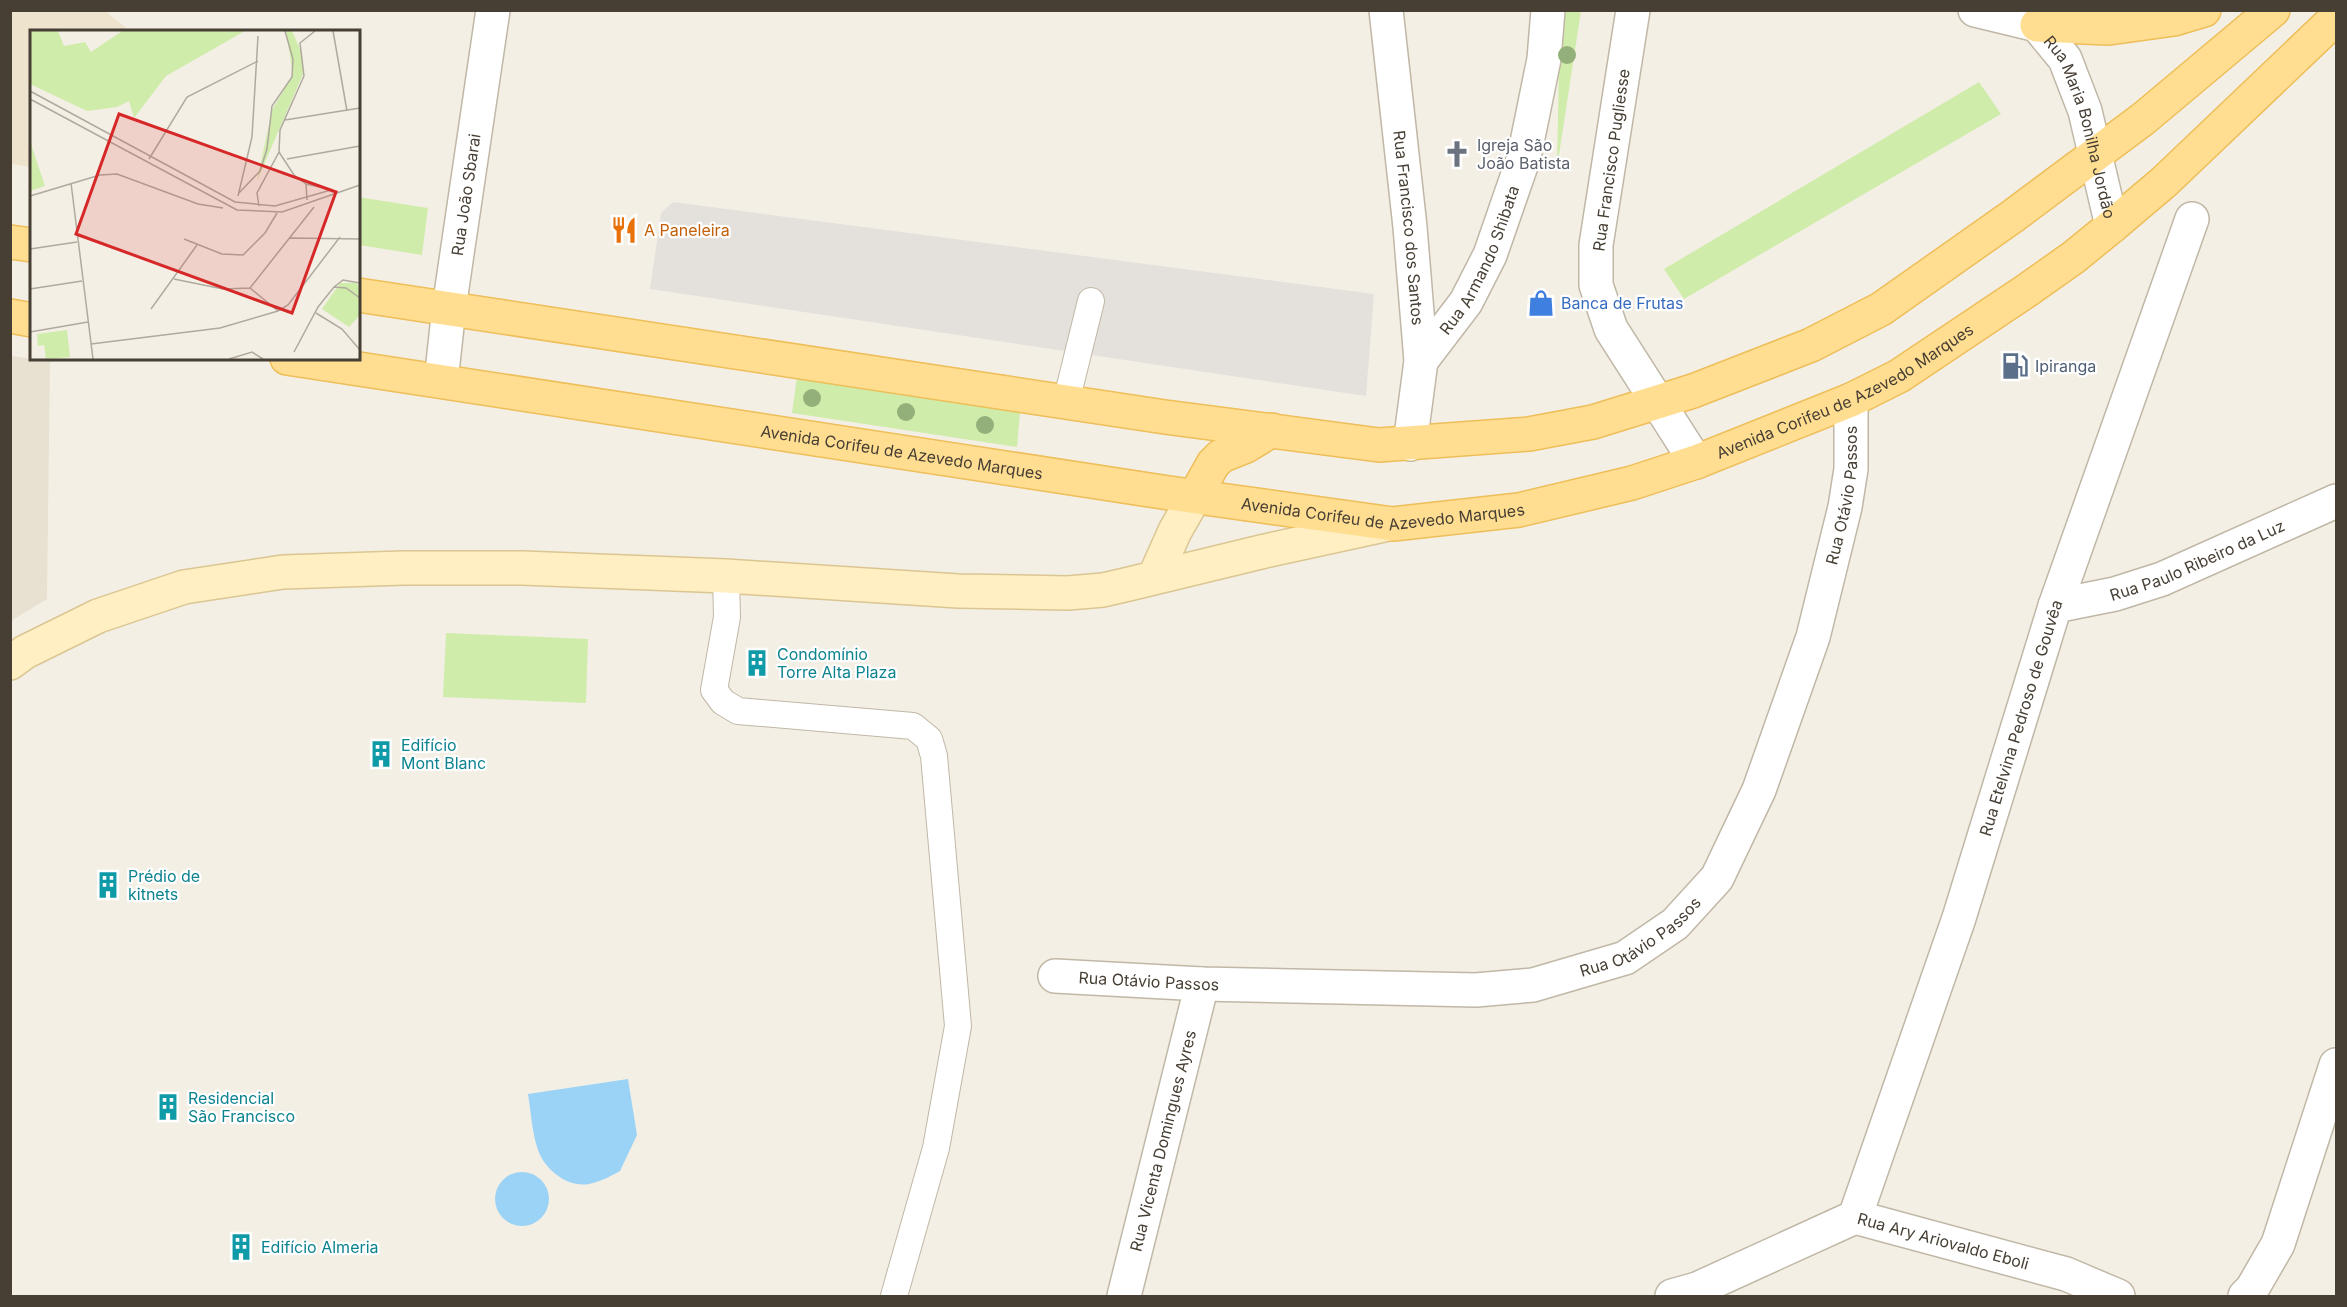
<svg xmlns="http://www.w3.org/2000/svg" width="2347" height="1307" viewBox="0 0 2347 1307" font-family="Inter,sans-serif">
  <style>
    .residential { fill: #e8e1d2 }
    .education { fill: #eee4cd }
    .green { fill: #cfecaa }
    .parking { fill: #e4e1dd }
    .water { fill: #9bd3f6 }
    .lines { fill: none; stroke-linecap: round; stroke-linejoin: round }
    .lane-casing { stroke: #c0b7a6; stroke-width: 28 }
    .street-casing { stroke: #c0b7a6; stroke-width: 36 }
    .secondary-casing { stroke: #dbc692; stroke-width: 36 }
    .primary-casing { stroke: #eebe59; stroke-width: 36 }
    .lane { stroke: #fff; stroke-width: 26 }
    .street { stroke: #fff; stroke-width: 33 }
    .secondary { stroke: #ffefc3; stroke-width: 33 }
    .primary { stroke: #ffde92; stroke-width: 33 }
    .tree { fill: #94b07a }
    .labels { text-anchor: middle; stroke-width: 4.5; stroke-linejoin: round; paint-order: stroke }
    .street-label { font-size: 16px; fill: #473f34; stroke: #fff }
    .worship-label { font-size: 16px; fill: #5b616d; stroke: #fff; text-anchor: start }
    .food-label { font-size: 16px; fill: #c56008; stroke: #fff; text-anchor: start }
    .shop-label { font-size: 16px; fill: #366cbe; stroke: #fff; text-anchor: start }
    .service-label { font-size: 16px; fill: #4e5e75; stroke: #fff; text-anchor: start }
    .culture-label { font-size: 16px; fill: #0d838f; stroke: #fff; text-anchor: start }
    .inset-road { fill: none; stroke: #afa99e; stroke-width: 1.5 }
    .view { fill: #d62828; fill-opacity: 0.15; stroke: #d62828; stroke-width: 3 }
    .inset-edge { fill: none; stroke: #473f34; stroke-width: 3 }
  </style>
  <rect width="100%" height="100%" fill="#f4efe5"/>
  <path class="residential" d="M 11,356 L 50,361 L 47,599 L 11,621 Z"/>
  <path class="education" d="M 11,10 L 105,11 L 130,31 L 32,32 L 31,167 L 11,164 Z"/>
  <path class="green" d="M 1560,11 L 1581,11 L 1557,168 Z
    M 1979,82 L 2001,114 L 1684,299 L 1664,269 Z
    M 358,197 L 428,208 L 422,255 L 359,245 Z
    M 797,377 L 1020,412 L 1017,447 L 792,413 Z
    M 446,633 L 588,639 L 586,703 L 443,697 Z"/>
  <path class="parking" d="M 673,202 L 1374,294 L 1366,396 L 650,289 L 661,213 Z"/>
  <path class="water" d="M 628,1079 L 637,1135 L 620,1171 C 611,1176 600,1182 589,1184 C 568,1188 545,1170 538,1150 C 532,1133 531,1112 528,1094 Z
    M495 1199a27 27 0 1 1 54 0a27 27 0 1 1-54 0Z"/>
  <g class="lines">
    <defs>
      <path id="lane" d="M 1066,402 L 1091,301
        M 726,576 L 727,617 L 714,690 L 723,702 L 738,711 L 913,726 L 929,739 L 934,756 L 958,1026 L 936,1148 L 894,1296"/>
      <g id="street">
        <path id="s1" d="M 1386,10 L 1410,227 L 1421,361 L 1410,444"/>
        <path d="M 1633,10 L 1596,245 L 1596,285 L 1611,329 L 1696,462"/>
        <path id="s2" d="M 1975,10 L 2037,25 L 2065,59 L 2085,111 L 2112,226"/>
        <path id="s3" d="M 1421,361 L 1466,302 L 1490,255 L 1524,157 L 1544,59 L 1548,10"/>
        <path id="s4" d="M 441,381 L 449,308 L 493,10"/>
        <path id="s5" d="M 2055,606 L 2115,594 L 2162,579 L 2336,501"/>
        <path id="s6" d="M 1055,976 L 1202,984 L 1476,990 L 1533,985 L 1625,958 L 1675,924 L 1717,878 L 1759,790 L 1813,637 L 1845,507 L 1851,469 L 1851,400"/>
        <path id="s7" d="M 1855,1217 L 1959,918 L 2055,606 L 2192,219"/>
        <path id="s8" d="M 1124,1296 L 1202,984"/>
        <path id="s9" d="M 1672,1296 L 1697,1289 L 1855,1217 L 2066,1274 L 2118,1296"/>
        <path d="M 2245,1296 L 2252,1289 L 2278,1244 L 2336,1065"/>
      </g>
      <path id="secondary" d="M 1154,578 L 1175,531 L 1195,496
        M 10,663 L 25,652 L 98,616 L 184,587 L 283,572 L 403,568 L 522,568 L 726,576 L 958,591 L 1068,593 L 1103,590 L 1129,584 L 1265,551 L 1389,524"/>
      <g id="primary">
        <path d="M 2037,25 L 2109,28 L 2174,19 L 2204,10"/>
        <path d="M 10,242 L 32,245"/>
        <path d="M 358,295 L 1165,417 L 1379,445 L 1529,434 L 1593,422 L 1693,391 L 1811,345 L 1881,309 L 2013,216 L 2143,119 L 2273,10"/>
        <path d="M 10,316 L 32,320"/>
        <path id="s10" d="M 287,358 L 1169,493 L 1393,524 L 1519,510 L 1632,483 L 1696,462 L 1851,400 L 1899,376 L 2026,291 L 2074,257 L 2112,226 L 2164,182 L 2336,18"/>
        <path d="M 1195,496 L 1213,464 L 1221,456 L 1246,446 L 1272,430"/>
      </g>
    </defs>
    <use href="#lane" class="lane-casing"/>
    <use href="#street" class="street-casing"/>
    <use href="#secondary" class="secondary-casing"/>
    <use href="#primary" class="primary-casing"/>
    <use href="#lane" class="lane"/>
    <use href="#street" class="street"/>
    <use href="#secondary" class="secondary"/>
    <use href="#primary" class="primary"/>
  </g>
  <g class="tree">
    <circle cx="1567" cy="55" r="9"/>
    <circle cx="812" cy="398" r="9"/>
    <circle cx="906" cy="412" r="9"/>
    <circle cx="985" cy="425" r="9"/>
  </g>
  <defs>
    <symbol id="church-bare" viewBox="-9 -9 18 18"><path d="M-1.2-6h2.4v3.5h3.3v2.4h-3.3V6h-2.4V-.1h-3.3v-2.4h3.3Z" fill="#6b7280" stroke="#fff" stroke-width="2.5" paint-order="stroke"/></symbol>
    <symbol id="restaurant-bare" viewBox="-9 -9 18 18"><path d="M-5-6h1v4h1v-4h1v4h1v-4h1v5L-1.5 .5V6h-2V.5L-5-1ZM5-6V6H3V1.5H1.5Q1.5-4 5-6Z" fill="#e8710a" stroke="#fff" stroke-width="2.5" paint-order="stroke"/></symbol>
    <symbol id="shop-bare" viewBox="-9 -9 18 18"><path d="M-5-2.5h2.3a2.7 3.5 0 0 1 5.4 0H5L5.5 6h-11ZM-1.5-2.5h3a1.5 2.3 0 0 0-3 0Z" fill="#3f7fe0" stroke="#fff" stroke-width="2.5" paint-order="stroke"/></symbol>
    <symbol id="fuel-bare" viewBox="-9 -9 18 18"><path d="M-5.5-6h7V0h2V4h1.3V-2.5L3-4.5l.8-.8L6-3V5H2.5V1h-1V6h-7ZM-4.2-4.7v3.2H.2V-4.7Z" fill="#5c6f8a" stroke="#fff" stroke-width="2.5" paint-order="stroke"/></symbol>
    <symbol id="building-bare" viewBox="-9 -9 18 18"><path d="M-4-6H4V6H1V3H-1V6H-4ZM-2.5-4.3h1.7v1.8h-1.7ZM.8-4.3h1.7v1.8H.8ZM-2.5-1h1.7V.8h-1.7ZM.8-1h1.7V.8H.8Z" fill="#0f9aa8" stroke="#fff" stroke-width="2.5" paint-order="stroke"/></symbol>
  </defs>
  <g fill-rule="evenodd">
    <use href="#church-bare" x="1438" y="135" width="38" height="38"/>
    <use href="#restaurant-bare" x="605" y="211" width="38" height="38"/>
    <use href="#shop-bare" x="1522" y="284" width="38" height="38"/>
    <use href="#fuel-bare" x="1996" y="347" width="38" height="38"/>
    <use href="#building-bare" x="738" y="644" width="38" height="38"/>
    <use href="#building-bare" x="362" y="735" width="38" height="38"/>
    <use href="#building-bare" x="89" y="866" width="38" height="38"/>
    <use href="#building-bare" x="149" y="1088" width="38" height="38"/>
    <use href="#building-bare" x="222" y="1228" width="38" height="38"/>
  </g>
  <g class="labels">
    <g class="street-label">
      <text dy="6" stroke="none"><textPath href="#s2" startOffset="177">Rua Maria Bonilha Jordão</textPath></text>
      <text transform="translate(1611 160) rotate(-82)" y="6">Rua Francisco Pugliesse</text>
      <text dy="6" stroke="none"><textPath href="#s4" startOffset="188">Rua João Sbarai</textPath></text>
      <text dy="6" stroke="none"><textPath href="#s1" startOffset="219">Rua Francisco dos Santos</textPath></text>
      <text dy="6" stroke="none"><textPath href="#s3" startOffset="118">Rua Armando Shibata</textPath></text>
      <text dy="6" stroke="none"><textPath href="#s10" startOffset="1594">Avenida Corifeu de Azevedo Marques</textPath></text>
      <text dy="6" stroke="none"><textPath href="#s10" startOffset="622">Avenida Corifeu de Azevedo Marques</textPath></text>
      <text dy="6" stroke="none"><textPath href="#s6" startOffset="1102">Rua Otávio Passos</textPath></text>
      <text dy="6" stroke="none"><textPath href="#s10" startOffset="1108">Avenida Corifeu de Azevedo Marques</textPath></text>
      <text dy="6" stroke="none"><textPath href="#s5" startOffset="150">Rua Paulo Ribeiro da Luz</textPath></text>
      <text dy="6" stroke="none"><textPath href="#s7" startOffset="526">Rua Etelvina Pedroso de Gouvêa</textPath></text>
      <text dy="6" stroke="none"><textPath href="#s6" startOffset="598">Rua Otávio Passos</textPath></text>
      <text dy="6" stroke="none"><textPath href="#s6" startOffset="94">Rua Otávio Passos</textPath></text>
      <text dy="6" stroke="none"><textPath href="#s8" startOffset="160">Rua Vicenta Domingues Ayres</textPath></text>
      <text dy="6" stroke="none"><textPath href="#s9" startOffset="291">Rua Ary Ariovaldo Eboli</textPath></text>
    </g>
    <g class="worship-label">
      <text x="1477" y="151">Igreja São<tspan x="1477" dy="18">João Batista</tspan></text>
    </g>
    <g class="food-label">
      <text x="644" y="236">A Paneleira</text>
    </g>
    <g class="shop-label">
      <text x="1561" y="309">Banca de Frutas</text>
    </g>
    <g class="service-label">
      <text x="2035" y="372">Ipiranga</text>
    </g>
    <g class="culture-label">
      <text x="777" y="660">Condomínio<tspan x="777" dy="18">Torre Alta Plaza</tspan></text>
      <text x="401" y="751">Edifício<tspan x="401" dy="18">Mont Blanc</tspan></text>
      <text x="128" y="882">Prédio de<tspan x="128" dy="18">kitnets</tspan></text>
      <text x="188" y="1104">Residencial<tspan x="188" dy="18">São Francisco</tspan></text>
      <text x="261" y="1253">Edifício Almeria</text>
    </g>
  </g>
  <g transform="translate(30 30)">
    <rect width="330" height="330" fill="#f4efe5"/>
    <path d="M 0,1 L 28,1 L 34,16 L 55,12 L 61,22 L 92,1 L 215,1 L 136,46 L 104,88 L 99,71 L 87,77 L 57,81 L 0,54 ZM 256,1 L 262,1 L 272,23 L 273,44 L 227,151 L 242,80 L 263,45 ZM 0,111 L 15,156 L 0,161 ZM 310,253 L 326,253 L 330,257 L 330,285 L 319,297 L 292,279 ZM 37,300 L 40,327 L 16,329 L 14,315 L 8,316 L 7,304 Z" fill="#cfecaa"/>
    <path class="inset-road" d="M 303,1 L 317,81M 0,61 L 205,172 L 245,176 L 301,160M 0,69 L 207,180 L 252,182 L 330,155M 255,90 L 330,78M 249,122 L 264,145 L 276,154 L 277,170M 119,129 L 157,67 L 228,31M 257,129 L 330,116M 41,153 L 63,329M 276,154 L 299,159M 208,164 L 230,141 L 237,119 L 242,76 L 262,47 L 263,29 L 255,1M 0,166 L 70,145 L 87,144 L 168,174 L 193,178M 208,166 L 222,107 L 228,6M 229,176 L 227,163 L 249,122 L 250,100 L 274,46 L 270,13 L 285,1M 259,208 L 330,209M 154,209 L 192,224 L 213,225 L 235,203 L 247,183M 0,219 L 47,212M 144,249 L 193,259 L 220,258 L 248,281M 304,257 L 313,250 L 330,253M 220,258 L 284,177M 0,259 L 52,251M 121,279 L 167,215M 286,283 L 312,299 L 330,320M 0,302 L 58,292M 61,314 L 190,298 L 248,281 L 258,275 L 310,207M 264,322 L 288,277 L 304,257 L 316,258 L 330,268M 199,329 L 222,322 L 233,329"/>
    <path class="view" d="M 89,84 L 306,162 L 262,283 L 46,204 Z"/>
    <rect width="330" height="330" class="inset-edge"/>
  </g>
  <rect width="2347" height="1307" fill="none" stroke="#473f34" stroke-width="24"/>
</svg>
